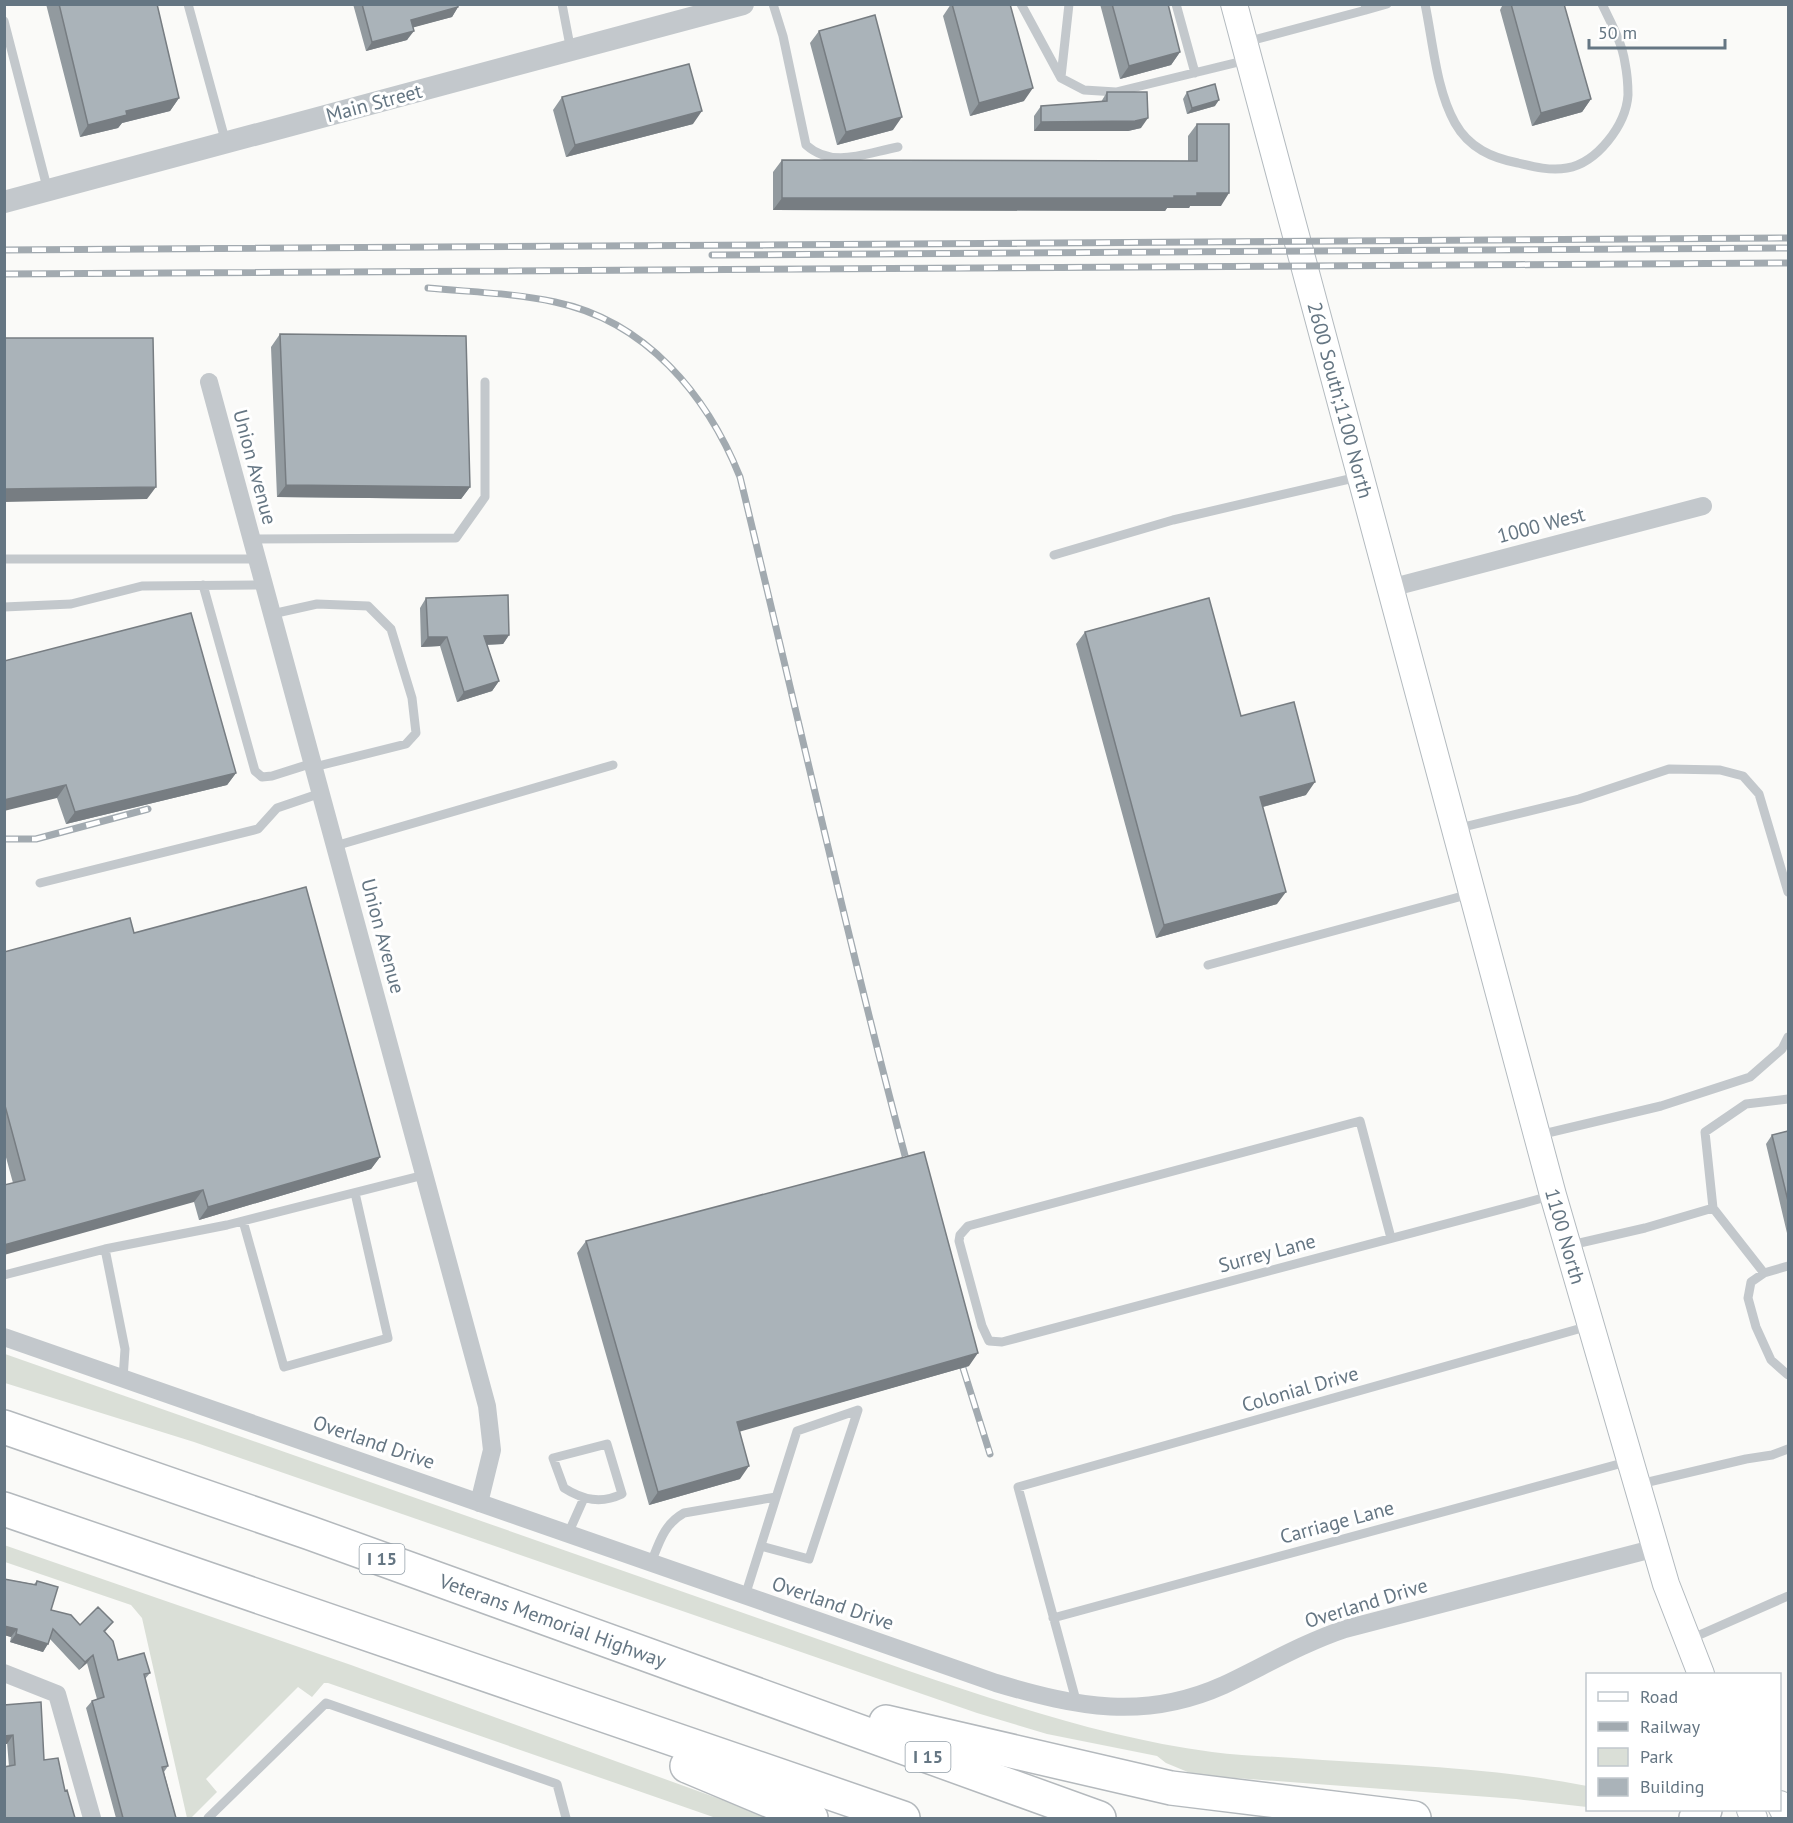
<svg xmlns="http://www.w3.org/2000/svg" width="1793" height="1823" viewBox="0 0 1793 1823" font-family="'PT Sans',sans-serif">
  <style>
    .green { fill: #dadfd7 }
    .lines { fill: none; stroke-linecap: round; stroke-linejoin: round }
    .secondary-casing { stroke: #b3babf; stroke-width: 28 }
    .motorway-casing { stroke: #b4b9bd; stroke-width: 36 }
    .service { stroke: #c3c8cc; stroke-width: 9 }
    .minor { stroke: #c3c8cc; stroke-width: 18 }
    .tertiary { stroke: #c3c8cc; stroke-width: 22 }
    .secondary { stroke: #fff; stroke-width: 26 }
    .motorway { stroke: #fff; stroke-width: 33 }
    .rail-casing { stroke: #a2aab0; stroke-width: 7 }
    .rail { stroke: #fff; stroke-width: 4.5; stroke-dasharray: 14; stroke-linecap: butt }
    .wall { fill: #929a9f }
    .shaded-wall { fill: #777d82 }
    .building { fill: #aab3b9; stroke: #777d82; stroke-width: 1.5 }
    .labels { text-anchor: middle; stroke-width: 6; stroke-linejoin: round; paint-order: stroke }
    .shield { fill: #fff; stroke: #939fa8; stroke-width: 1.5 }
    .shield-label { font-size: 18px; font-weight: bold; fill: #657683 }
    .street-label { font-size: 20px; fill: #657683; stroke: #fff }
  </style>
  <rect width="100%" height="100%" fill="#fafaf8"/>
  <path class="green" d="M 5,1354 L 906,1670 C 1006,1704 1107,1738 1212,1752 C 1239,1756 1267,1756 1294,1758 C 1391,1765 1492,1767 1587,1786 L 1587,1807 L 1516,1799 L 1195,1775 L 1166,1763 L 1157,1756 L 1047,1734 L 977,1713 L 194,1442 L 5,1383 Z
    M 4,1545 L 351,1665 L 772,1818 L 716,1818 L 328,1683 L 324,1683 L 312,1697 L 298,1687 L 206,1779 L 217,1792 L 191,1818 L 187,1818 L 142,1618 L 131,1605 L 5,1562 Z"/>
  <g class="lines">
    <defs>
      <g id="secondary">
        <path id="s1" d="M 1234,4 L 1553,1195 L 1666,1584 L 1701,1674"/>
        <path d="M 1780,1804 L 1787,1818"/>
        <path d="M 1750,1810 L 1754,1818"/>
      </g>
      <g id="motorway">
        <path id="s2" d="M 4,1427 L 310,1533 L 1099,1818"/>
        <path d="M 4,1509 L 903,1818"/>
        <path d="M 886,1722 L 1171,1788 L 1414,1818"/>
        <path d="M 687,1766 L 811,1818"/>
        <path d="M 1696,1818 L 1705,1810"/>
      </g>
    </defs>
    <use href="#secondary" class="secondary-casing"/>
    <use href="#motorway" class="motorway-casing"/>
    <path class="service" d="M 188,4 L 226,143
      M 562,4 L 571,51
      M 773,4 L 783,36 L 806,145 C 833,169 866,153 898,147
      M 1021,4 L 1061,78 L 1084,90 L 1116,92 L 1247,60
      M 1176,4 L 1195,73
      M 1425,4 C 1433,42 1436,89 1455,123 C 1469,148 1492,158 1518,163 C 1534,167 1551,171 1567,168 C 1597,163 1626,125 1628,95 C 1628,85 1627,73 1625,63 C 1622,42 1611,23 1602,4
      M 1366,10 L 1387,4
      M 4,21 L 48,191
      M 1246,42 L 1366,10 L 1365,4
      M 1061,77 L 1069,4
      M 251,539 L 456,538 L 485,497 L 485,382
      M 1054,555 L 1173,520 L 1358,477
      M 4,559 L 257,559
      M 203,585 L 255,771 L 262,777 L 272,776 L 313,763
      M 4,607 L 71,604 L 142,586 L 264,585
      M 272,614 L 317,604 L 368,606 L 391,629 L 412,698 L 416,733 L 406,744 L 314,767
      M 1455,829 L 1579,799 L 1669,769 L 1720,770 L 1743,776 L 1759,794 L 1788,892
      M 335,846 L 613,765
      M 40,883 L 258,829 L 277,808 L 321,793
      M 1208,965 L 1470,894
      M 1788,1099 L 1746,1104 L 1705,1132 L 1713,1208 L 1764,1273 L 1788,1266
      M 1539,1135 L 1661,1106 L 1750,1077 L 1782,1049 L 1788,1037
      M 243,1221 L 284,1367 L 388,1338 L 355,1193
      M 1391,1238 L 1360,1121 L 968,1226 L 960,1235 L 959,1241 L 982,1326 L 989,1341 L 1002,1342 L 1528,1202 L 1550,1196
      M 1571,1245 L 1645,1228 L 1713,1208
      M 105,1249 L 125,1349 L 123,1379
      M 1764,1273 L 1751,1282 L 1748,1298 L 1756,1327 L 1771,1360 L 1788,1375
      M 4,1275 L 105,1249 L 227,1225 L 424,1175
      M 607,1444 L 622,1494 C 601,1504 583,1500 564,1488 L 553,1458 Z
      M 1640,1484 L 1746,1459 L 1772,1455 L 1788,1449
      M 568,1534 L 584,1498
      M 651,1563 C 659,1543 664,1524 684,1513 L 776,1497
      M 745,1596 L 797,1431 L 858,1410 L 809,1559 L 761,1546
      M 1053,1618 L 1630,1461
      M 1688,1640 L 1788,1596
      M 1077,1704 L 1018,1487 L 1589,1326
      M 208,1818 L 326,1703 L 557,1784 L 566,1818"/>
    <path class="minor" d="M 209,382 L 487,1406 L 492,1450 L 479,1503
      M 1390,588 L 1703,506
      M 4,1337 L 996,1683 C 1077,1707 1144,1721 1224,1685 C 1264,1666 1303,1643 1345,1629 L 1656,1548
      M 4,1673 L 57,1694 L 92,1818"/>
    <path class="tertiary" d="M 4,202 L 743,4"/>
    <use href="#secondary" class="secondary"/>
    <use href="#motorway" class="motorway"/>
    <defs>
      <path id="rail" d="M 4,250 L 1788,238
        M 712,255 L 1788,248
        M 4,274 L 1788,263
        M 428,288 C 470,292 514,293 555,302 C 646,321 707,395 740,477 C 796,707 847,938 908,1167
        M 4,839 L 36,839 L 148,809
        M 963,1368 L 990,1454"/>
    </defs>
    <use href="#rail" class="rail-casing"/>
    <use href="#rail" class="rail"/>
  </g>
  <path class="wall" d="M 46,4 L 157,4 L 179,98 L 170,111 L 122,123 L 118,128 L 80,137 Z
    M 353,4 L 458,4 L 458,7 L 452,17 L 413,27 L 407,40 L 366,51 Z
    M 951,4 L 1010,4 L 1024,101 L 970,116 L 943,16 Z
    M 1100,4 L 1168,4 L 1180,52 L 1171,65 L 1120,79 Z
    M 1503,4 L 1564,4 L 1591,99 L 1582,112 L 1532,126 L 1500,10 Z
    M 819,31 L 893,130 L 837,145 L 810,43 Z
    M 1107,92 L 1141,128 L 1128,131 L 1034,131 L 1034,116 L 1041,106 L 1101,102 Z
    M 1187,92 L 1215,106 L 1187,114 L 1183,99 Z
    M 562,97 L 693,124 L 566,157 L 553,110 Z
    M 1197,124 L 1221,206 L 1190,206 L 1189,208 L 1167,208 L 1165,211 L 773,210 L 773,172 L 782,160 L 1188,161 L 1188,136 Z
    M 280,334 L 470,487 L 461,499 L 277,497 L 271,347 Z
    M 426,598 L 509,635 L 503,644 L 487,645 L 499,681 L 492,691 L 457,702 L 440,646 L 421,647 L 420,608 Z
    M 1085,632 L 1241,716 L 1306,795 L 1263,807 L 1277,904 L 1156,938 L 1076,644 Z
    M 4,661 L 236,773 L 227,785 L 66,824 L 57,798 Z
    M 134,933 L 380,1157 L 371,1169 L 199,1220 L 194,1202 L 13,1183 L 4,1150 L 4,952 Z
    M 1788,1131 L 1788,1232 L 1787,1233 L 1766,1144 L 1772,1135 Z
    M 586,1241 L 969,1366 L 739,1431 L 740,1479 L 649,1505 L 577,1253 Z
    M 4,1579 L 34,1584 L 37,1581 L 51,1610 L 80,1625 L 113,1622 L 105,1632 L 118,1660 L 150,1673 L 145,1679 L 168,1766 L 164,1772 L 176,1818 L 116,1818 L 86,1708 L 92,1701 L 97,1699 L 87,1663 L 79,1670 L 50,1639 L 43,1652 L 10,1642 L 11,1637 L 4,1635 Z
    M 4,1705 L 44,1760 L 65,1791 L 9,1767 Z"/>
  <path class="shaded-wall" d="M 458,7 L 452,17 L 404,30 L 411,20 Z
    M 414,31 L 407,40 L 366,51 L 372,42 Z
    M 1180,52 L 1171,65 L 1120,79 L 1129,66 Z
    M 1033,88 L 1024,101 L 970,116 L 979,103 Z
    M 179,98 L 170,111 L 122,123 L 118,128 L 80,137 L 88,125 L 126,111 Z
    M 1591,99 L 1582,112 L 1532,126 L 1541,113 Z
    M 1219,100 L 1215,106 L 1187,114 L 1192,108 Z
    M 702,111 L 693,124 L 566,157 L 575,145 Z
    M 902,117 L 893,130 L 837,145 L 846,132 Z
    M 1148,118 L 1141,128 L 1128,131 L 1034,131 L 1041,122 Z
    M 1197,193 L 1229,193 L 1221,206 L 1190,206 L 1189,208 L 1167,208 L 1165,211 L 773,210 L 782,198 L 1174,196 Z
    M 286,485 L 470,487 L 461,499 L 277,497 Z
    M 156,487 L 147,499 L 4,502 L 4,489 Z
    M 509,635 L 503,644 L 477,645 L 484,636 Z
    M 428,637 L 447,637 L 440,646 L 421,647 Z
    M 499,681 L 492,691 L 457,702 L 464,692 Z
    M 236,773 L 227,785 L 66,824 L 75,812 Z
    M 1315,782 L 1306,795 L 1251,810 L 1260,797 Z
    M 66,785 L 57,798 L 4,811 L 4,800 Z
    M 1286,892 L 1277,904 L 1156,938 L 1164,925 Z
    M 380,1157 L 371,1169 L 199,1220 L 208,1207 Z
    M 203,1190 L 194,1202 L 4,1255 L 4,1245 Z
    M 978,1353 L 969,1366 L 728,1435 L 737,1422 Z
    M 749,1466 L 740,1479 L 649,1505 L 658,1492 Z
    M 4,1626 L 17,1629 L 11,1637 L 4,1635 Z
    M 16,1634 L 48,1644 L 43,1652 L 10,1642 Z
    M 93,1655 L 87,1663 L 79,1670 L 85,1662 Z
    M 13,1735 L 7,1744 L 4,1744 L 4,1736 Z"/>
  <path class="building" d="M 59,4 L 157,4 L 179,98 L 126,111 L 127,115 L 88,125 Z
    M 362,4 L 458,4 L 458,7 L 411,20 L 414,31 L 372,42 Z
    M 952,4 L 1010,4 L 1033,88 L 979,103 Z
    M 1112,4 L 1168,4 L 1180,52 L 1129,66 Z
    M 1511,4 L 1564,4 L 1591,99 L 1541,113 Z
    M 875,15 L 902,117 L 846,132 L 819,31 Z
    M 689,64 L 702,111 L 575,145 L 562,97 Z
    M 1215,84 L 1219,100 L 1192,108 L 1187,92 Z
    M 1107,92 L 1147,92 L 1148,118 L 1135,121 L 1041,122 L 1041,106 L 1107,101 Z
    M 1197,124 L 1229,124 L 1229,193 L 1197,193 L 1197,196 L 1174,196 L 1174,198 L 782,198 L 782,160 L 1197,161 Z
    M 280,334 L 466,336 L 470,487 L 286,485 Z
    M 4,338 L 153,338 L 156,487 L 4,489 Z
    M 508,595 L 509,635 L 484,636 L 499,681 L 464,692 L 447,637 L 428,637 L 426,598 Z
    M 1209,598 L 1241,716 L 1294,702 L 1315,782 L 1260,797 L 1286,892 L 1164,925 L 1085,632 Z
    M 191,613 L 236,773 L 75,812 L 66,785 L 4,800 L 4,661 Z
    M 306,887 L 380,1157 L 208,1207 L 203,1190 L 4,1245 L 4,1185 L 25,1180 L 4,1102 L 4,952 L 130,918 L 134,933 Z
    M 1788,1131 L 1788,1201 L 1772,1135 Z
    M 924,1152 L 978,1353 L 737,1422 L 749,1466 L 658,1492 L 586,1241 Z
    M 4,1579 L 36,1585 L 37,1581 L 58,1587 L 51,1610 L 71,1615 L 80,1625 L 98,1607 L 113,1622 L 104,1631 L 113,1641 L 118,1660 L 144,1653 L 150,1673 L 144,1674 L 168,1766 L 162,1767 L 176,1818 L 123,1818 L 92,1701 L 104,1697 L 93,1655 L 85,1662 L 53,1629 L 48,1644 L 16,1634 L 17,1629 L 4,1626 Z
    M 41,1702 L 44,1760 L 58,1758 L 65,1791 L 67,1790 L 75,1818 L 4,1818 L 4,1767 L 15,1765 L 13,1735 L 4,1736 L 4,1705 Z"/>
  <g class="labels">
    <g class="shield">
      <rect x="359.5" y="1544" width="45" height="30" rx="4.5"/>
      <rect x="905.5" y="1742" width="45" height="30" rx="4.5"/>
    </g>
    <g class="shield-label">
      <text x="382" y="1565">I 15</text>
      <text x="928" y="1763">I 15</text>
    </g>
    <g class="street-label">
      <text transform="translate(374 103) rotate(-15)" y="7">Main Street</text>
      <text dy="7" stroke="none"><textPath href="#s1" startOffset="410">2600 South;1100 North</textPath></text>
      <text transform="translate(255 467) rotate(75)" y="7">Union Avenue</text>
      <text transform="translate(1541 525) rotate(-15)" y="7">1000 West</text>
      <text transform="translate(383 936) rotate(75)" y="7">Union Avenue</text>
      <text dy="7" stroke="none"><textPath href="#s1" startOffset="1276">1100 North</textPath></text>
      <text transform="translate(1267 1253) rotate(-15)" y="7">Surrey Lane</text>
      <text transform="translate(1300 1389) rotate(-16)" y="7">Colonial Drive</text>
      <text transform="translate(374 1442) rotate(19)" y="7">Overland Drive</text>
      <text transform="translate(1337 1522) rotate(-15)" y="7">Carriage Lane</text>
      <text transform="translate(833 1603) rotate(19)" y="7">Overland Drive</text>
      <text transform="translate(1366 1603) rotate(-17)" y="7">Overland Drive</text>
      <text dy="7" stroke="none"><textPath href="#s2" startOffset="582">Veterans Memorial Highway</textPath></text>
    </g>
  </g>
  <rect width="1793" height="1823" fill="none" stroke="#657683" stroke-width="12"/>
  <rect x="1586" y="1673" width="195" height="138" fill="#ffffff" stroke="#c1c8cd" stroke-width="1.5"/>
  <rect x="1598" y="1692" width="30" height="9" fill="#ffffff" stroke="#c1c8cd" stroke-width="1.5"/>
  <text x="1640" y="1703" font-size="18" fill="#657683">Road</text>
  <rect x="1598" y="1722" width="30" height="9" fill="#a2aab0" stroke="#c1c8cd" stroke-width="1.5"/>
  <text x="1640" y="1733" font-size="18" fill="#657683">Railway</text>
  <rect x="1598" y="1748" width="30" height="18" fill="#dadfd7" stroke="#c1c8cd" stroke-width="1.5"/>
  <text x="1640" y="1763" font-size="18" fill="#657683">Park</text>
  <rect x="1598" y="1778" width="30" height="18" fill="#aab3b9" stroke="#c1c8cd" stroke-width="1.5"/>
  <text x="1640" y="1793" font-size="18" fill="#657683">Building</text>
  <path d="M1589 39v9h136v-9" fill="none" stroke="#657683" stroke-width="3"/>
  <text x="1598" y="39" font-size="18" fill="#657683" stroke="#ffffff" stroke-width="4.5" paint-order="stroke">50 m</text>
</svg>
